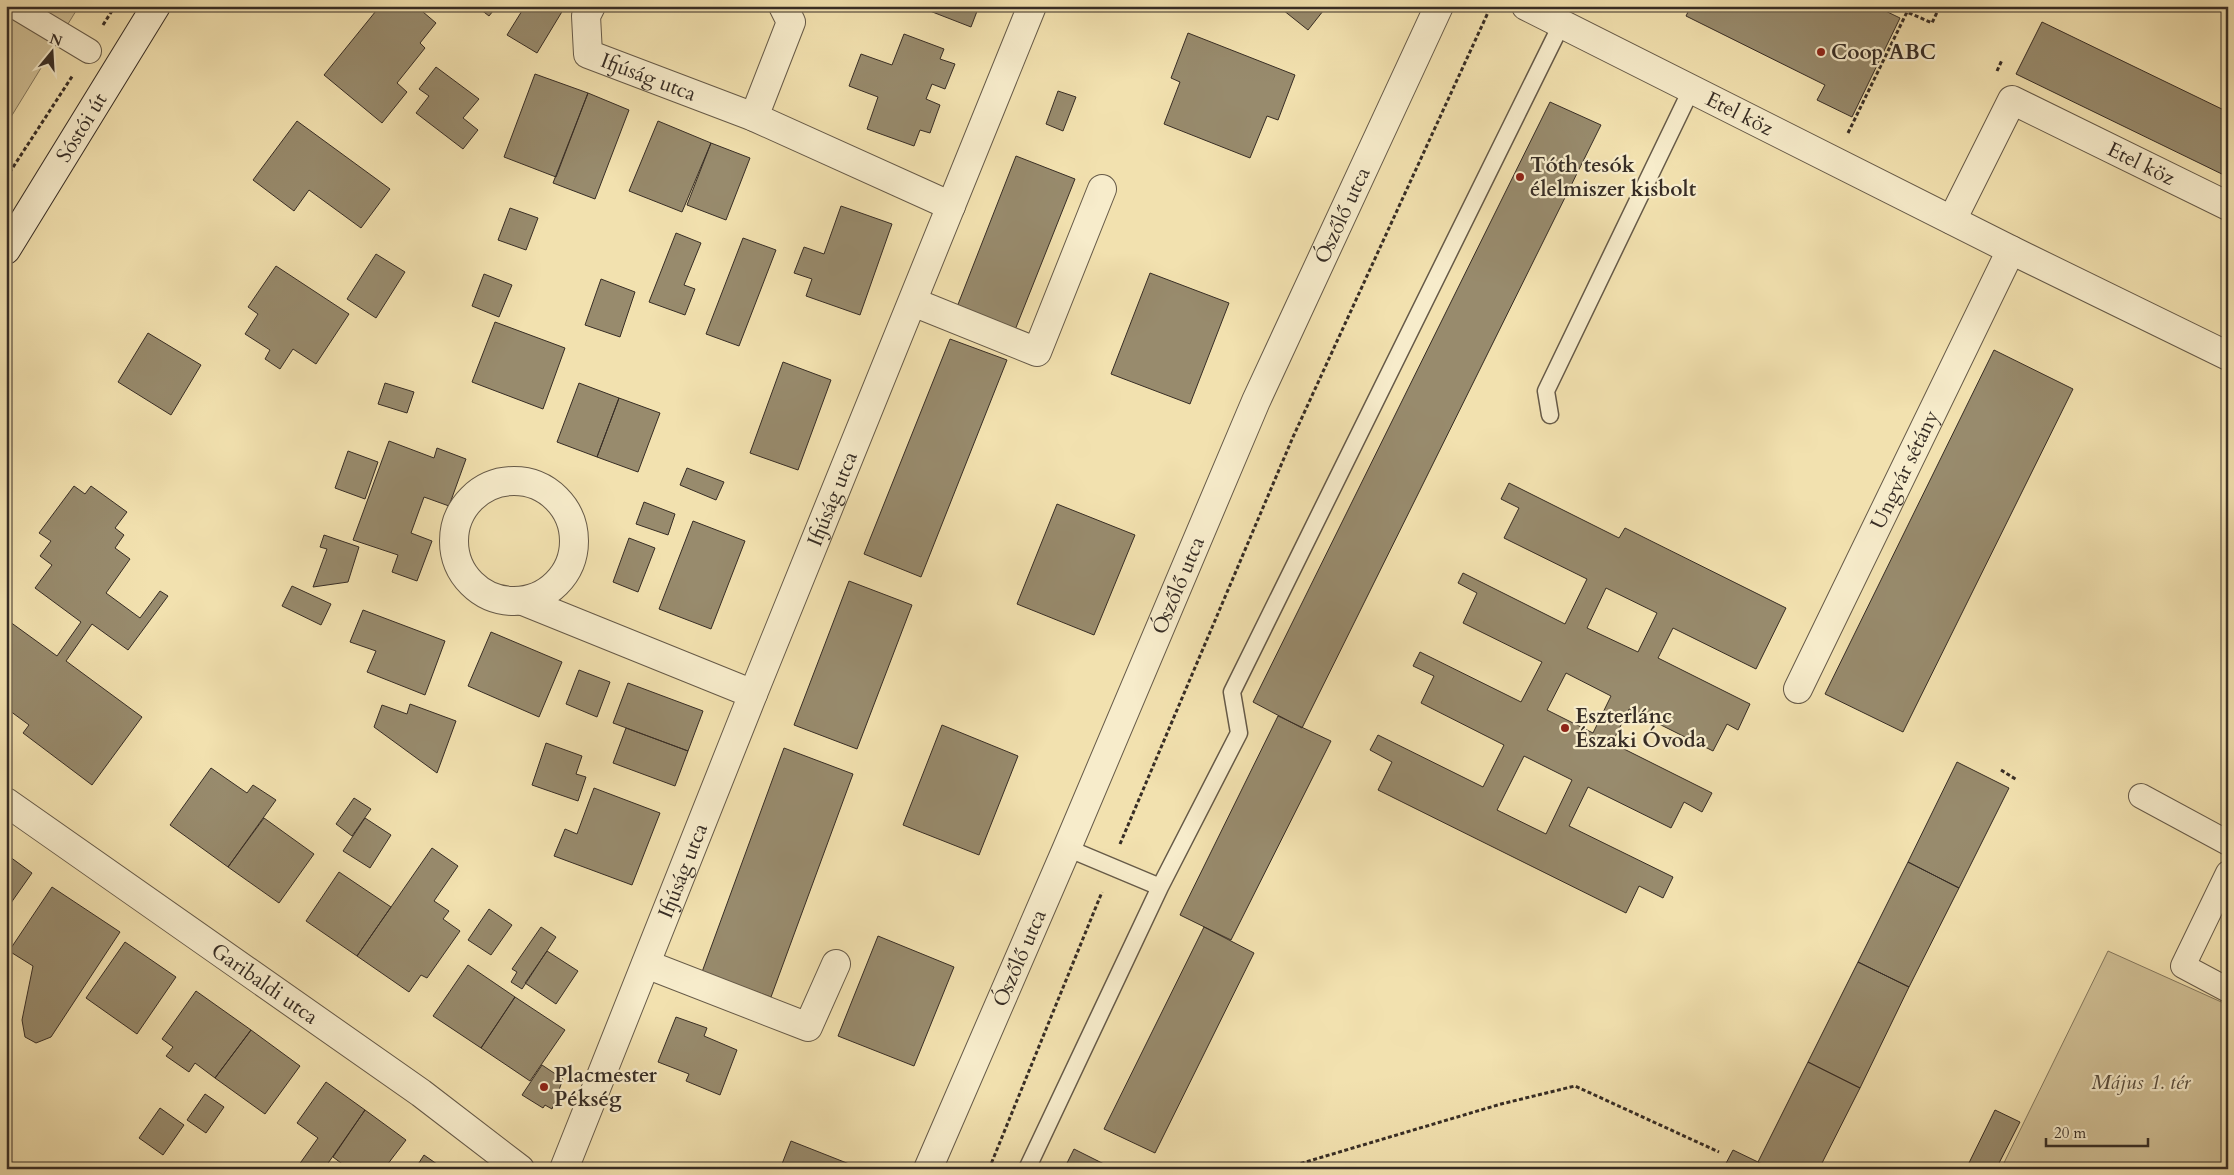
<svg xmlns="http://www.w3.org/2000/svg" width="2234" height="1175" viewBox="0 0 2234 1175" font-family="Cardo,serif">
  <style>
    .green { fill: #d2c298; stroke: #84785e }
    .building { fill: #988b6d; stroke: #372d25; fill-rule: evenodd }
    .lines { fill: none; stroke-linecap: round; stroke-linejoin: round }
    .service-casing { stroke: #665a48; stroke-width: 19 }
    .pedestrian-casing { stroke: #665a48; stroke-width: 26 }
    .minor-casing { stroke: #665a48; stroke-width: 30 }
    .secondary-casing { stroke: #372d25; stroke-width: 30 }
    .path { stroke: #372d25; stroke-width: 3; stroke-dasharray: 4 2.5; stroke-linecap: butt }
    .service { stroke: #f7eccb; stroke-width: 16 }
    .pedestrian { stroke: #f7eccb; stroke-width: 24 }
    .minor { stroke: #f7eccb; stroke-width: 28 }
    .secondary { stroke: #f7eccb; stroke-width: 28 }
    .poi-dot { fill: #8f2418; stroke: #f7eccb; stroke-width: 2 }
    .labels { text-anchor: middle; stroke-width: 4.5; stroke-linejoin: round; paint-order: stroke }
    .poi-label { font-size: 21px; font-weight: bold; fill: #372d25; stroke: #f7eccb; text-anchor: start }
    .street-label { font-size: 21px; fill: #372d25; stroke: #f7eccb }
    .park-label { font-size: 21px; font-style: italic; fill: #564b3c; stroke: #f7eccb }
  </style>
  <rect width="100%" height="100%" fill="#f2e1af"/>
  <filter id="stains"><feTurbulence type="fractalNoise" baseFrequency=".004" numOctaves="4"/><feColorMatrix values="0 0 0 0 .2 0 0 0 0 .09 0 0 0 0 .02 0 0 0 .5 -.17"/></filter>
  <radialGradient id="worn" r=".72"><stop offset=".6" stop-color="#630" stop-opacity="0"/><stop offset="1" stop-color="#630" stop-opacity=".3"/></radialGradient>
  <path class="green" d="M 6,6 L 79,6 L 6,125 Z
    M 2108,951 L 2228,1005 L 2228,1169 L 2001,1169 Z"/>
  <path class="building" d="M 380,6 L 416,6 L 436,23 L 420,43 L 425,48 L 397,83 L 407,92 L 382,123 L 324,75 Z
    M 476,6 L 497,6 L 489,16 Z
    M 525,6 L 556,6 L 563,10 L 537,53 L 507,35 Z
    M 917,6 L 979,6 L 971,27 Z
    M 1278,6 L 1327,6 L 1308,30 Z
    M 1691,6 L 1875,6 L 1900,18 L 1852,117 L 1817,100 L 1825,85 L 1686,16 Z
    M 2042,22 L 2228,112 L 2228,177 L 2016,74 Z
    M 1188,33 L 1295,75 L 1278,120 L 1267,116 L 1250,158 L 1164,124 L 1180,82 L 1171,78 Z
    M 904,34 L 944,49 L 940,59 L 955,64 L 945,89 L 932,84 L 926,99 L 940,105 L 930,133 L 920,130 L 914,146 L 867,129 L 878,97 L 849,86 L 861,54 L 892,65 Z
    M 436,67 L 479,99 L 463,118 L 478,130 L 463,149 L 416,113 L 429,96 L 419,89 Z
    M 535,74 L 588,93 L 556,177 L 504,157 Z
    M 1058,91 L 1076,97 L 1063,131 L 1046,124 Z
    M 588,93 L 629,110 L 595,199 L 553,183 Z
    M 1550,102 L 1601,125 L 1302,728 L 1253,702 Z
    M 297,121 L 390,189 L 361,228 L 309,190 L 294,211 L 253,180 Z
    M 658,121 L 711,143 L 682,212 L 629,191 Z
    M 711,143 L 750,158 L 726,220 L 687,205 Z
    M 1016,156 L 1075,179 L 1015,330 L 957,307 Z
    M 841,206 L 892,224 L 860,315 L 806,296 L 812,279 L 794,273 L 804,247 L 824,254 Z
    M 510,208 L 538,218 L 526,250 L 498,240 Z
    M 676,233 L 701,243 L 684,285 L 695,289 L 685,315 L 649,302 Z
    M 743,238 L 776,250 L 739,346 L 706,334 Z
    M 376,254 L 405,272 L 376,318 L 347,299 Z
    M 276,266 L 349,314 L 316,364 L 293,349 L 280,369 L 265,359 L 270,350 L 245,334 L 258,314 L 248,307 Z
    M 1150,273 L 1229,303 L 1190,404 L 1111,374 Z
    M 484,274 L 512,285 L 499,317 L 472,306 Z
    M 601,279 L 635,292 L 620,337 L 585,325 Z
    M 495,322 L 565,348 L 543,409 L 472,382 Z
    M 148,333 L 201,365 L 171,415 L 118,382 Z
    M 950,339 L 1007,360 L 921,577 L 864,554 Z
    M 1994,350 L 2073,389 L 1903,732 L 1825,694 Z
    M 783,362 L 831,380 L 798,470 L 750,453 Z
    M 385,383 L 414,392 L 407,413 L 378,404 Z
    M 579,383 L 619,398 L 597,457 L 557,442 Z
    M 619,398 L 660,413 L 638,472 L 597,457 Z
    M 389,441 L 434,458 L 437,448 L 466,459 L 449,506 L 424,497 L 411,533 L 432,541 L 417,581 L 392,572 L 398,555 L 353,540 Z
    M 348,451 L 378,462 L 365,499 L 335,488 Z
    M 687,468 L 724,482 L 716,500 L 680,485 Z
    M 1509,483 L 1619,538 L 1625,528 L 1786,608 L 1756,669 L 1673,628 L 1658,658 L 1750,704 L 1738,730 L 1727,724 L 1713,751 L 1629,709 L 1612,743 L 1712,793 L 1702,812 L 1684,802 L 1671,828 L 1588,787 L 1569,826 L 1673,877 L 1663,898 L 1639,886 L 1626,913 L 1378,790 L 1392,762 L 1370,750 L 1378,735 L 1483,787 L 1504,745 L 1421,703 L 1434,676 L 1413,666 L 1420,652 L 1521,702 L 1542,662 L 1463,623 L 1477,593 L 1458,583 L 1463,573 L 1565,624 L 1587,579 L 1504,538 L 1519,508 L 1501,499 ZM 1606,588 L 1657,613 L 1638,652 L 1587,628 ZM 1566,673 L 1611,696 L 1593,733 L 1547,710 ZM 1524,756 L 1572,780 L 1546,834 L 1497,810 Z
    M 74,486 L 85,494 L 91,486 L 127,512 L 115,528 L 124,535 L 115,548 L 130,559 L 106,593 L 140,618 L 160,591 L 168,596 L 128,650 L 92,624 L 66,661 L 142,717 L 92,785 L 23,733 L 29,725 L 6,708 L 6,619 L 57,656 L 81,622 L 35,588 L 52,565 L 40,556 L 51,541 L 39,533 Z
    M 644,502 L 675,514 L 668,535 L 636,524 Z
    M 1057,504 L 1135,535 L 1094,635 L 1017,604 Z
    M 693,521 L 745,541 L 711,629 L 659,609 Z
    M 324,535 L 359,547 L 348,582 L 313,587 L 327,549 L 320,547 Z
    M 629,538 L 655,548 L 638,592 L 613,582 Z
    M 849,581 L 912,605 L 857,749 L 794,725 Z
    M 292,586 L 331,604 L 321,625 L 282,606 Z
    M 363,610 L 445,641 L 425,695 L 367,672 L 376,651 L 350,642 Z
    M 491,632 L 562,662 L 539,717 L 468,686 Z
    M 579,670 L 610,682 L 597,717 L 566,704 Z
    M 628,683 L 703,711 L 688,751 L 613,723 Z
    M 410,704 L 456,721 L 437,773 L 374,727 L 382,705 L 407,714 Z
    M 1278,716 L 1331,741 L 1231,940 L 1180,915 Z
    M 942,725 L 1018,756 L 979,855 L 903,825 Z
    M 626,728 L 688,751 L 675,786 L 613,763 Z
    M 546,743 L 582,756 L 576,774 L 586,777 L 578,801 L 532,785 Z
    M 784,748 L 853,774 L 771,997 L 702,972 Z
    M 1957,762 L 2009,788 L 1959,888 L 1908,862 Z
    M 211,768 L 247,793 L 253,785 L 276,800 L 228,867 L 170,825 Z
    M 594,788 L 660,813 L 632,885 L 554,856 L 565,829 L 577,834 Z
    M 354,798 L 371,809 L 352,836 L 336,824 Z
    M 264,818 L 314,854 L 279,903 L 228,867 Z
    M 365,818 L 391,835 L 370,868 L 343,851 Z
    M 432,848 L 458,866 L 434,901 L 449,911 L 443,919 L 460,931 L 427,978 L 421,975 L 409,992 L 357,956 Z
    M 6,854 L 32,873 L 6,910 Z
    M 1908,862 L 1959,888 L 1909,987 L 1858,962 Z
    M 339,872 L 391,907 L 357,956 L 306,921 Z
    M 52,887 L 120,932 L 51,1037 L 36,1043 L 25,1037 L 22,1020 L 33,966 L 9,951 Z
    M 489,909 L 512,925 L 491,955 L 468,940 Z
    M 541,927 L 556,937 L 522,989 L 511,982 L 517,972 L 512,969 Z
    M 1204,927 L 1254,953 L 1155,1153 L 1104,1129 Z
    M 878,936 L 954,967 L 914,1066 L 838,1036 Z
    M 125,942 L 176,977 L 137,1034 L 86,998 Z
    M 547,951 L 578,971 L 556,1004 L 525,983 Z
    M 1858,962 L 1909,987 L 1860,1088 L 1808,1062 Z
    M 468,965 L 515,997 L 481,1048 L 433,1016 Z
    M 196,991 L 251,1030 L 215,1078 L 195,1063 L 189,1072 L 166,1056 L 173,1047 L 162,1039 Z
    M 515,997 L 565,1030 L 530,1081 L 481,1048 Z
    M 676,1017 L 707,1028 L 704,1036 L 737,1050 L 720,1095 L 686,1081 L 689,1074 L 658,1062 Z
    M 251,1030 L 300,1066 L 265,1114 L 215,1078 Z
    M 1808,1062 L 1860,1088 L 1819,1169 L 1771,1169 L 1758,1162 Z
    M 542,1065 L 563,1079 L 552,1109 L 545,1105 L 543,1108 L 522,1095 Z
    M 326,1082 L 365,1110 L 324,1169 L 296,1169 L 318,1138 L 297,1123 Z
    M 205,1094 L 224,1107 L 206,1133 L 187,1120 Z
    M 160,1108 L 184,1125 L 163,1155 L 139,1138 Z
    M 365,1110 L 406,1140 L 384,1169 L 349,1169 L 333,1157 Z
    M 1995,1110 L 2020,1122 L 1996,1169 L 1966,1169 Z
    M 791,1141 L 862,1169 L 780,1169 Z
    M 1074,1149 L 1114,1169 L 1064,1169 Z
    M 1733,1150 L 1758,1162 L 1771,1169 L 1723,1169 Z
    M 424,1155 L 444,1169 L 415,1169 Z"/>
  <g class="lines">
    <defs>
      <path id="service" d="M 1550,415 L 1546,391 L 1691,90
        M 1067,848 L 1160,887 L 1239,733 L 1232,692 L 1561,25
        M 1027,1169 L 1160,887"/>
      <path id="pedestrian" d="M 14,6 L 89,51
        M 2141,796 L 2228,843
        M 2228,873 L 2183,966 L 2228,990"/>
      <g id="minor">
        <path id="s1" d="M 591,6 L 586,16 L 588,54 L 754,117 L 951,206"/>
        <path id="s2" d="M 1526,6 L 2011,250 L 2228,356"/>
        <path d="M 754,117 L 791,22 L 783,6"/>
        <path id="s3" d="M 1952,220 L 2012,100 L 2228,206"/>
        <path d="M 913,302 L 1037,352 L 1102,189"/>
        <circle cx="514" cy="541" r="60"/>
        <path d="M 523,601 L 753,694"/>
        <path id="s4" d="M 1798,689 L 2011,250"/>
        <path id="s5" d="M 6,802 L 421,1093 L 520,1169"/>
        <path d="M 646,964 L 808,1027 L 836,964"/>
        <path id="s6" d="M 564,1169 L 753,694 L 1032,6"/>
        <path id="s7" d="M 928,1169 L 1067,848 L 1256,401 L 1439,6"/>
      </g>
      <g id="secondary">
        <path id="s8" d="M 6,250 L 156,6"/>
      </g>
    </defs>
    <use href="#service" class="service-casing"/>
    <use href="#pedestrian" class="pedestrian-casing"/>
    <use href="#minor" class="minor-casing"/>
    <use href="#secondary" class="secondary-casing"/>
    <path class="path" d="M 103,25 L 115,6
      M 1997,71 L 2002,60
      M 1848,133 L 1907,12 L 1932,23 L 1940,6
      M 6,178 L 73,75
      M 2001,770 L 2017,780
      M 1120,844 L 1293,437 L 1491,6
      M 989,1169 L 1102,892
      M 1282,1169 L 1501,1104 L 1575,1086 L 1719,1152"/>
    <use href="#service" class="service"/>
    <use href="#pedestrian" class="pedestrian"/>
    <use href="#minor" class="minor"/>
    <use href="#secondary" class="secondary"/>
  </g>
  <g class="poi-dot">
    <circle cx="1821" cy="52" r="5"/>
    <circle cx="1520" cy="177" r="5"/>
    <circle cx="1565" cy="728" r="5"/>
    <circle cx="544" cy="1087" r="5"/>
  </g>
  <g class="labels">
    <g class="poi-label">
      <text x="1831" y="59">Coop ABC</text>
      <text x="1530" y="172">Tóth tesók<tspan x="1530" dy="24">élelmiszer kisbolt</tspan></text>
      <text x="1575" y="723">Eszterlánc<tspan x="1575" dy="24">Északi Óvoda</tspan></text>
      <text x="554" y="1082">Placmester<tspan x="554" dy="24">Pékség</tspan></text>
    </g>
    <g class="street-label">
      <text dy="7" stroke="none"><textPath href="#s1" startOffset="114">Ifjúság utca</textPath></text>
      <text dy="7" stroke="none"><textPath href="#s2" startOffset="239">Etel köz</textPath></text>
      <text dy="7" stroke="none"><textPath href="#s8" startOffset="144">Sóstói út</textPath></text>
      <text dy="7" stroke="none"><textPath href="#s3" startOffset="278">Etel köz</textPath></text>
      <text dy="7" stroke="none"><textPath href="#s7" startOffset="1040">Ószőlő utca</textPath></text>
      <text dy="7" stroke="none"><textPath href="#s4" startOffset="244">Ungvár sétány</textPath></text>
      <text dy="7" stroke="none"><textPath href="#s6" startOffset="722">Ifjúság utca</textPath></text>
      <text dy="7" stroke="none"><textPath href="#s7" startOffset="635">Ószőlő utca</textPath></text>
      <text dy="7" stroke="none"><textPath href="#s6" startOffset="321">Ifjúság utca</textPath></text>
      <text dy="7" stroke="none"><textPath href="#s7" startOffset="230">Ószőlő utca</textPath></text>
      <text dy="7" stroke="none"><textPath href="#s5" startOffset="316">Garibaldi utca</textPath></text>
    </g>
    <g class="park-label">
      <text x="2141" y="1089">Május 1. tér</text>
    </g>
  </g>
  <rect width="2234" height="1175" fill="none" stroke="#f2e1af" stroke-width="25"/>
  <rect x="8" y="8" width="2219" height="1160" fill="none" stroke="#372d25" stroke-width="2.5"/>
  <rect x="12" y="12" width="2209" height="1150" fill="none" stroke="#372d25"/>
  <g transform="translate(52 52) rotate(18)" stroke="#f7eccb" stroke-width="4" paint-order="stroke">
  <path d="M0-4L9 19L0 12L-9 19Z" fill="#372d25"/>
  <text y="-8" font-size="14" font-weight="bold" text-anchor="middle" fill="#372d25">N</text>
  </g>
  <path d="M2046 1138v8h102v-8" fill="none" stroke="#372d25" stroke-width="2.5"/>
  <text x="2054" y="1138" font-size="15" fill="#372d25" stroke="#f7eccb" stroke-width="4" paint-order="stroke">20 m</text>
  <rect width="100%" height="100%" filter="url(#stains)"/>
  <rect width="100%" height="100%" fill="url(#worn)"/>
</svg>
